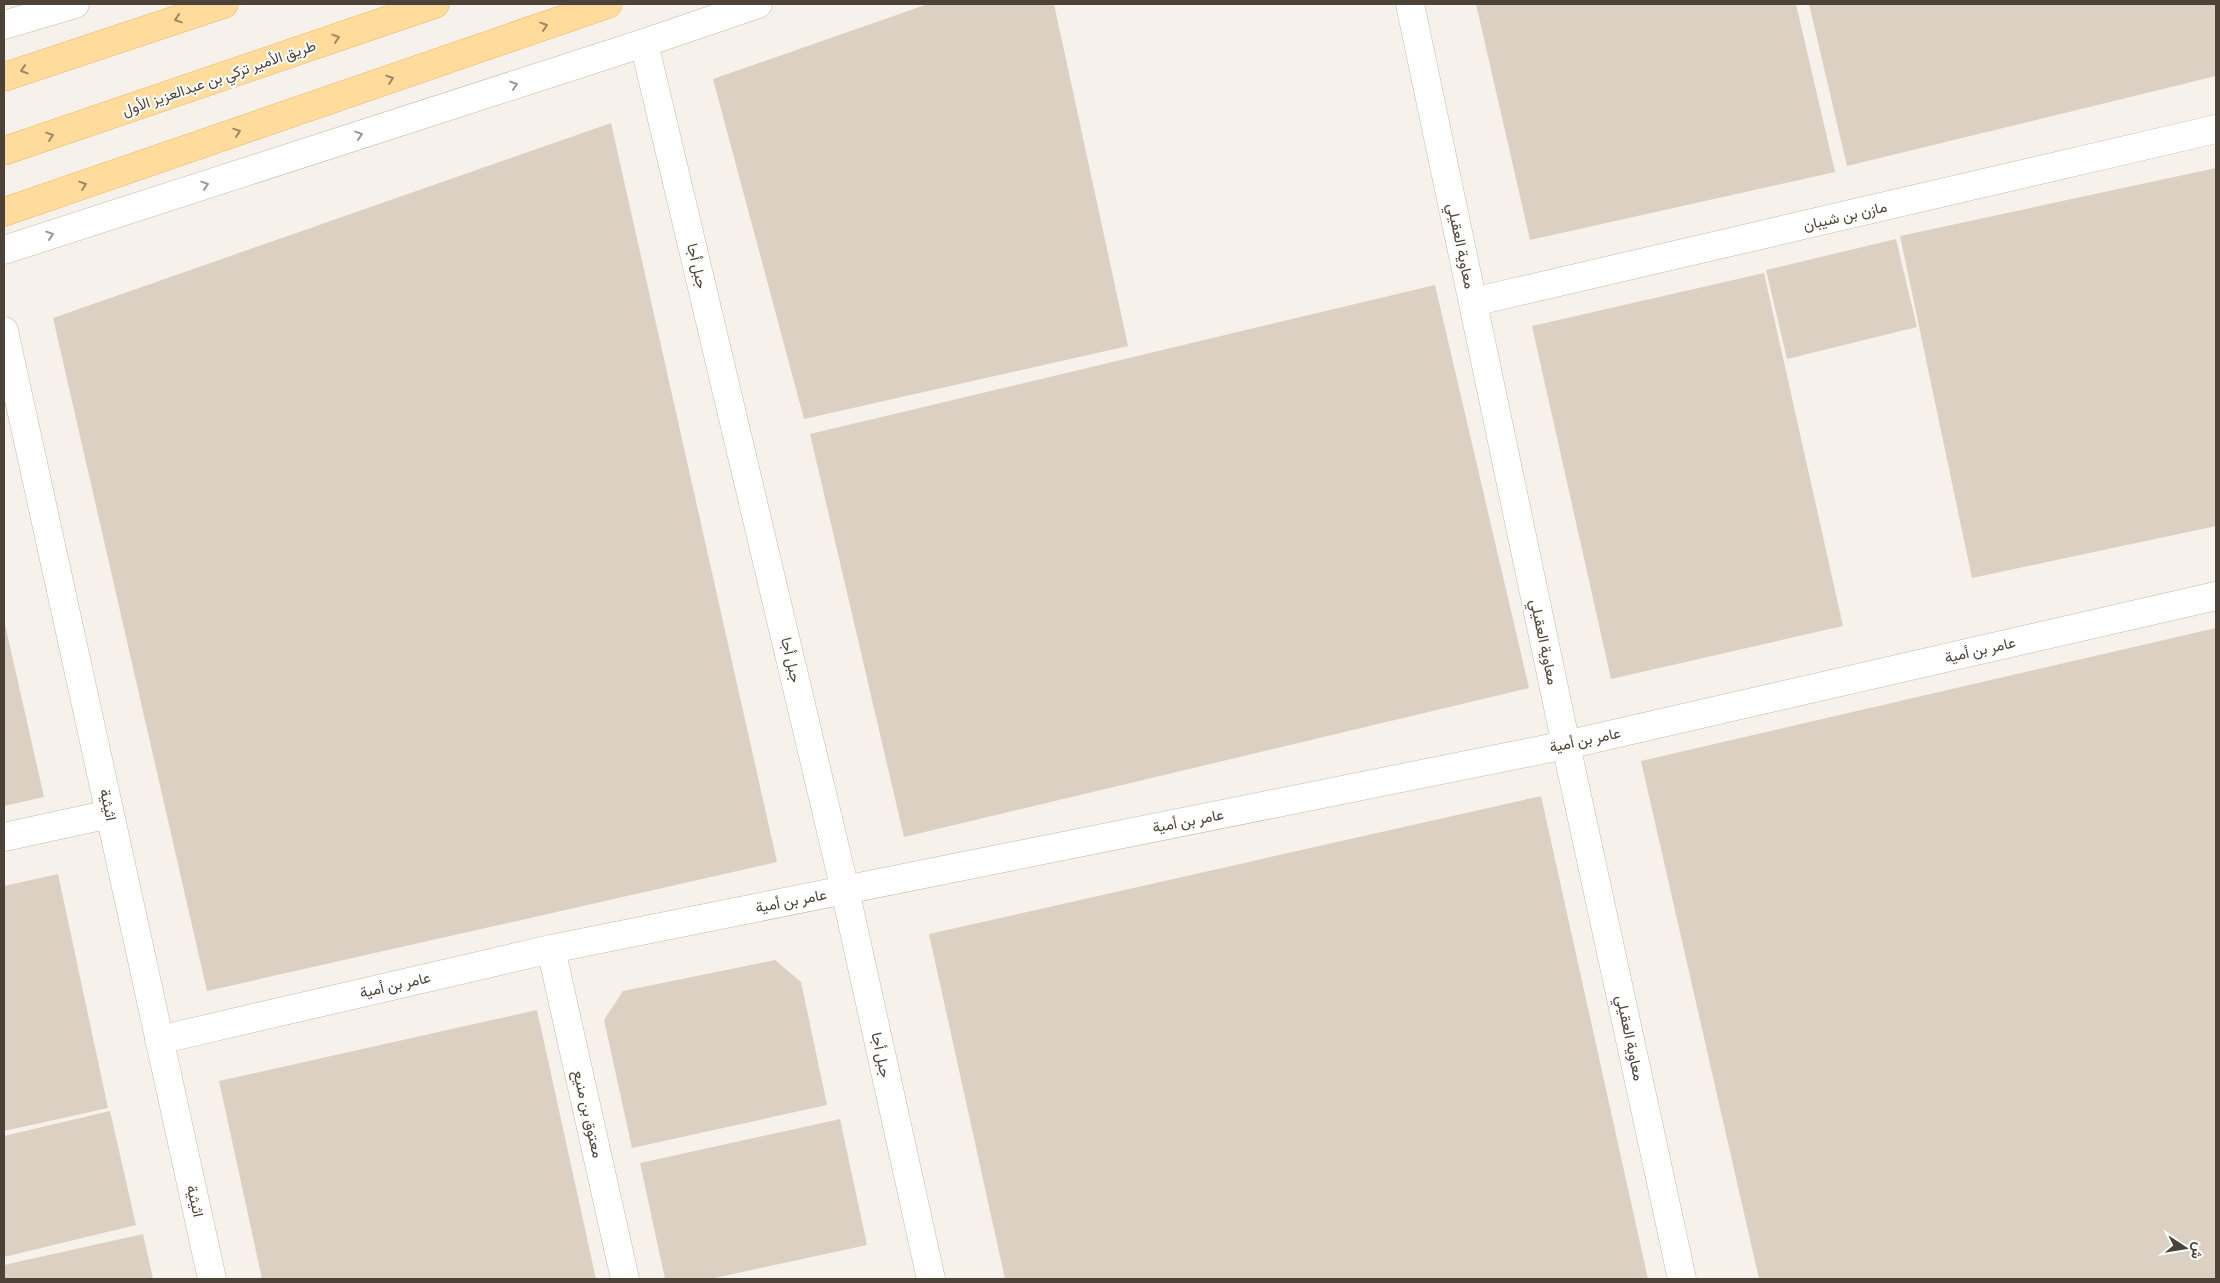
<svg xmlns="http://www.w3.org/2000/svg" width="2220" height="1283" viewBox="0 0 2220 1283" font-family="'Archivo Narrow',Vazirmatn,sans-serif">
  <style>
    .building { fill: #dcd0c3 }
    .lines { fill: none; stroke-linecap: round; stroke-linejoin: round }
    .minor-casing { stroke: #c3b9ad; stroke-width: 29 }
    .major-casing { stroke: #ecb964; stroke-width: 29 }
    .minor { stroke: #fff; stroke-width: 28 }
    .major { stroke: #ffdb9c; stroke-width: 28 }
    .oneway { stroke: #9d8765 }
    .oneway2 { stroke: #9d9792 }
    .labels { text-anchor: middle; stroke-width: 4; stroke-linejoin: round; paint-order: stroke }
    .street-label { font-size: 15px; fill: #4c4238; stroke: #fff }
  </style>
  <rect width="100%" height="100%" fill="#f6f2eb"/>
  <path class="building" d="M 928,4 L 1054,4 L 1128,346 L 804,419 L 713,79 Z
    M 1476,4 L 1796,4 L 1835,172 L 1530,240 Z
    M 1809,4 L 2216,4 L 2216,76 L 1847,166 Z
    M 611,123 L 777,862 L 207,991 L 53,318 Z
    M 2216,168 L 2216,526 L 1972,578 L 1900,236 Z
    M 1896,239 L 1917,327 L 1787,359 L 1766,270 Z
    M 1764,273 L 1843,626 L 1611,679 L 1532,326 Z
    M 1435,285 L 1529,688 L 904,837 L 810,434 Z
    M 4,620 L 44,797 L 4,806 Z
    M 2216,628 L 2216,1279 L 1759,1279 L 1641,761 Z
    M 1541,796 L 1648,1279 L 1005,1279 L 929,934 Z
    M 58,874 L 108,1108 L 4,1131 L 4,886 Z
    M 775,960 L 801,982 L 827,1105 L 632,1148 L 604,1020 L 623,991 Z
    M 537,1010 L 596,1279 L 262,1279 L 219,1081 Z
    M 110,1111 L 136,1225 L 4,1257 L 4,1136 Z
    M 840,1119 L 867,1245 L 710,1279 L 665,1279 L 640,1163 Z
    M 143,1234 L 153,1279 L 4,1279 L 4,1265 Z"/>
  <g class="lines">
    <defs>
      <path id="minor" d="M 1410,4 L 1566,745 L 1682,1279
        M 4,25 L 75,4
        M 644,43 L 845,890 L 931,1279
        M 4,250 L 644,43 L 758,4
        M 1473,302 L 2216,129
        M 4,331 L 212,1279
        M 4,837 L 110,814
        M 551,949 L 625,1279
        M 159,1040 L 551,949 L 1566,745 L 2216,596"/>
      <path id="major" d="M 4,77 L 224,4
        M 4,151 L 435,4
        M 4,212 L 608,4"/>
    </defs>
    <use href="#minor" class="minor-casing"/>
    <use href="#major" class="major-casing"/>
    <use href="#minor" class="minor"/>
    <use href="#major" class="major"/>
  </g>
  <defs><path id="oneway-chevron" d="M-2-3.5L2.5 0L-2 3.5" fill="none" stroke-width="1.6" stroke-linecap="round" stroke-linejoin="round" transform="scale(1.25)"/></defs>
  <g class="oneway">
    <use href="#oneway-chevron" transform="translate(178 19) rotate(162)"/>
    <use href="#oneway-chevron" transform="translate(544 26) rotate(-19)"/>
    <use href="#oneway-chevron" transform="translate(336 38) rotate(-19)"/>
    <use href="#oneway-chevron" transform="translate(24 70) rotate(162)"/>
    <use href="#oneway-chevron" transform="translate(390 79) rotate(-19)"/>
    <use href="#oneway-chevron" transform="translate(237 132) rotate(-19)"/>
    <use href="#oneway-chevron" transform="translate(50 136) rotate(-19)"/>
    <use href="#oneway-chevron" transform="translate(83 185) rotate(-19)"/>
  </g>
  <g class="oneway2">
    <use href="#oneway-chevron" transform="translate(514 85) rotate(-18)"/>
    <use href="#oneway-chevron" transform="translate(359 135) rotate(-18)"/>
    <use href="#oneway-chevron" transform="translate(205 185) rotate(-18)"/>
    <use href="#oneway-chevron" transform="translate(50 235) rotate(-18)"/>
  </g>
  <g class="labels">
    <g class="street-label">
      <text transform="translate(219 78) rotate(-19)" y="5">طريق الأمير تركي بن عبدالعزيز الأول</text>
      <text transform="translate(1845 216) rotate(-13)" y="5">مازن بن شيبان</text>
      <text transform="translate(1461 246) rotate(78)" y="5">معاوية العقيلي</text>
      <text transform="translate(697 266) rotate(77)" y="5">جبل أجا</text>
      <text transform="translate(1544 642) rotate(78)" y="5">معاوية العقيلي</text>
      <text transform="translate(1980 650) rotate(-13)" y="5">عامر بن أمية</text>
      <text transform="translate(791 660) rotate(77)" y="5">جبل أجا</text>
      <text transform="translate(1585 740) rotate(-12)" y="5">عامر بن أمية</text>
      <text transform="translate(108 805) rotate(78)" y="5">اثيثية</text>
      <text transform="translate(1188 821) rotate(-11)" y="5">عامر بن أمية</text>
      <text transform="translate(791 901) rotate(-11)" y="5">عامر بن أمية</text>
      <text transform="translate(395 985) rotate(-13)" y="5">عامر بن أمية</text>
      <text transform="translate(1630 1038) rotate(78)" y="5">معاوية العقيلي</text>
      <text transform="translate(881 1055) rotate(78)" y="5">جبل أجا</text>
      <text transform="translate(588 1114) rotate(77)" y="5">معتوق بن منيع</text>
      <text transform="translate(195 1201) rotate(77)" y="5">اثيثية</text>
    </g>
  </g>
  <rect width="2220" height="1283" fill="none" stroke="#4c4238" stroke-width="10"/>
  <g transform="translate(2185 1248) rotate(102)" stroke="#ffffff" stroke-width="4" paint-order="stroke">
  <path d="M0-4L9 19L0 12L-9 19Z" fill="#4c4238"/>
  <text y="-8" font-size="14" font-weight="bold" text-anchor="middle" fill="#4c4238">ش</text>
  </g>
</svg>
